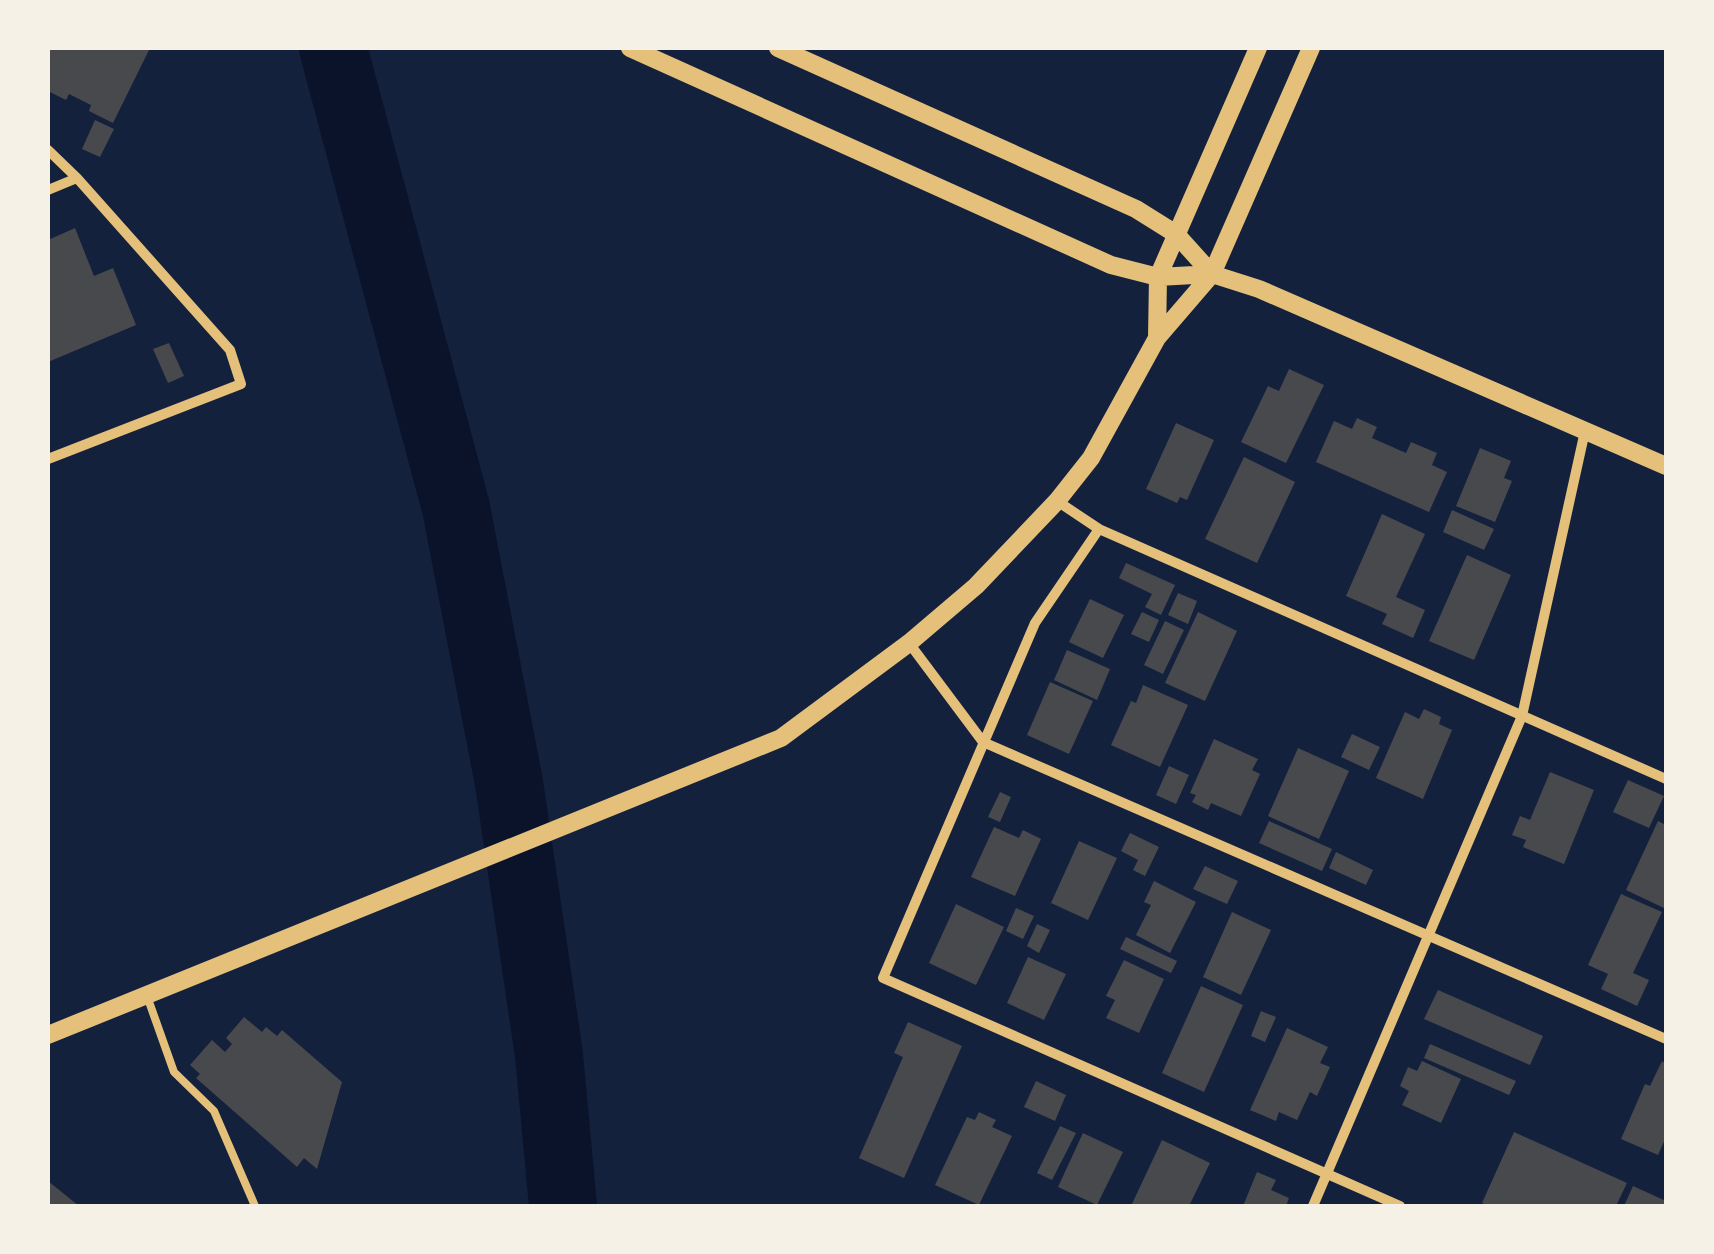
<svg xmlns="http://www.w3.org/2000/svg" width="1714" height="1254" viewBox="0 0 1714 1254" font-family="'Titillium Web',sans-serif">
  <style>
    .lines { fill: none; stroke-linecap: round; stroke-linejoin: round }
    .river { stroke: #0b132b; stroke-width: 68 }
    .building { fill: #48494c }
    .service { stroke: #e5c07b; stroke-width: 8 }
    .minor { stroke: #e5c07b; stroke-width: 10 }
    .tertiary { stroke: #e5c07b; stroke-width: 18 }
  </style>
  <rect width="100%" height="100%" fill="#14213d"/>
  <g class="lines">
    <path class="river" d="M 333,48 L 456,508 L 509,783 L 549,1055 L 563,1206"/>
  </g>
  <path class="building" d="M 48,48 L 150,48 L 113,123 L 89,111 L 91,105 L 69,94 L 66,100 L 48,91 Z
    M 95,120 L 114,129 L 100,157 L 82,149 Z
    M 75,228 L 94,276 L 113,268 L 136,325 L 48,362 L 48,240 Z
    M 169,343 L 184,376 L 168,383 L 153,349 Z
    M 1289,369 L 1324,385 L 1286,463 L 1241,442 L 1268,386 L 1279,391 Z
    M 1357,418 L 1377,427 L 1372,438 L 1406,453 L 1411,442 L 1437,453 L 1432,465 L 1447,472 L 1429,512 L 1316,462 L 1334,421 L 1352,429 Z
    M 1176,423 L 1214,440 L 1187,500 L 1180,497 L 1177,503 L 1146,489 Z
    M 1480,448 L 1511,461 L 1504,478 L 1512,481 L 1495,522 L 1456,506 Z
    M 1244,457 L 1295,482 L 1257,563 L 1205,539 Z
    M 1452,510 L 1494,529 L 1484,550 L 1443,532 Z
    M 1382,514 L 1425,534 L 1396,597 L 1425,610 L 1413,638 L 1382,624 L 1387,614 L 1346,596 Z
    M 1467,555 L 1511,575 L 1474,660 L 1429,641 Z
    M 1126,563 L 1175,585 L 1161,615 L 1145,607 L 1152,594 L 1119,578 Z
    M 1178,593 L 1197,601 L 1188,624 L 1168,615 Z
    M 1090,599 L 1124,615 L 1103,658 L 1069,642 Z
    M 1142,612 L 1159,620 L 1149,642 L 1131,634 Z
    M 1198,612 L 1237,631 L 1205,701 L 1165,683 Z
    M 1165,621 L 1184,630 L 1163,674 L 1144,665 Z
    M 1067,650 L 1110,669 L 1097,700 L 1054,680 Z
    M 1050,682 L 1093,701 L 1069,754 L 1027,735 Z
    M 1143,685 L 1188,705 L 1160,767 L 1111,745 L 1131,701 L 1136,703 Z
    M 1424,709 L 1441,717 L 1439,724 L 1452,730 L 1423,799 L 1376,778 L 1405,712 L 1419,719 Z
    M 1352,734 L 1380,747 L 1369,770 L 1341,757 Z
    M 1214,739 L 1258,759 L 1252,770 L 1260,774 L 1241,816 L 1211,803 L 1208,810 L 1192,802 L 1196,795 L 1190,793 Z
    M 1298,748 L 1349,771 L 1319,839 L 1268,816 Z
    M 1169,766 L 1189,775 L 1176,804 L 1156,795 Z
    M 1550,772 L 1594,790 L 1564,864 L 1523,847 L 1526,840 L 1512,835 L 1520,816 L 1530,820 Z
    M 1628,780 L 1664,796 L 1649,828 L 1613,812 Z
    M 1000,792 L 1011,797 L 1000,822 L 988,817 Z
    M 1269,821 L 1332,849 L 1322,871 L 1259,843 Z
    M 1658,821 L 1666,825 L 1666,909 L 1626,890 Z
    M 994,827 L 1019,838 L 1023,830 L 1041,839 L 1015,896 L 971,877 Z
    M 1130,833 L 1159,847 L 1145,876 L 1133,870 L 1138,860 L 1121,851 Z
    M 1079,841 L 1117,858 L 1088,920 L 1051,903 Z
    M 1336,852 L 1373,870 L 1366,885 L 1329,868 Z
    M 1205,866 L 1238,881 L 1227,904 L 1193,889 Z
    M 1154,881 L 1196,902 L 1170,953 L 1136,935 L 1151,905 L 1144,902 Z
    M 1621,894 L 1662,912 L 1633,973 L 1649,980 L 1637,1006 L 1601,989 L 1608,974 L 1588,965 Z
    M 956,904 L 1004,927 L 976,985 L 929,963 Z
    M 1016,908 L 1034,916 L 1023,939 L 1006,931 Z
    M 1232,912 L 1271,930 L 1241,995 L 1203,977 Z
    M 1037,924 L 1050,930 L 1039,953 L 1027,946 Z
    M 1126,937 L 1177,961 L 1171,973 L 1120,949 Z
    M 1028,957 L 1066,974 L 1044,1020 L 1007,1003 Z
    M 1124,960 L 1164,979 L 1139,1033 L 1106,1018 L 1115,1000 L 1106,996 Z
    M 1201,986 L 1243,1005 L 1204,1092 L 1162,1073 Z
    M 1438,990 L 1543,1036 L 1530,1065 L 1424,1019 Z
    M 1261,1011 L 1276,1017 L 1265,1042 L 1251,1036 Z
    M 244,1017 L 262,1032 L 266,1027 L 277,1036 L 282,1030 L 342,1082 L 317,1169 L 304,1158 L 297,1167 L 196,1078 L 200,1074 L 190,1065 L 212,1040 L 225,1052 L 232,1044 L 226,1038 Z
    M 908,1022 L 962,1046 L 904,1178 L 859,1158 L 903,1057 L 894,1053 Z
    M 1287,1028 L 1328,1047 L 1320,1063 L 1330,1067 L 1317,1096 L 1310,1092 L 1297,1120 L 1279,1112 L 1276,1121 L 1250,1110 Z
    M 1430,1044 L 1516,1081 L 1509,1095 L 1424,1058 Z
    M 1422,1061 L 1461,1079 L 1441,1123 L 1402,1105 L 1409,1091 L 1400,1086 L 1408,1067 L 1417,1071 Z
    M 1662,1061 L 1666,1064 L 1666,1137 L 1658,1155 L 1621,1139 L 1645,1084 L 1650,1086 Z
    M 1036,1081 L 1066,1095 L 1055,1121 L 1024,1107 Z
    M 979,1112 L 996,1120 L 992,1127 L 1012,1136 L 979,1205 L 935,1185 L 967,1117 L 975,1120 Z
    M 1060,1126 L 1076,1133 L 1052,1180 L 1037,1173 Z
    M 1514,1132 L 1627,1183 L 1616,1206 L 1490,1206 L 1482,1203 Z
    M 1083,1133 L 1123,1152 L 1097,1205 L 1058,1187 Z
    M 1162,1140 L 1210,1163 L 1189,1206 L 1131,1206 Z
    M 1257,1172 L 1276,1180 L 1271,1190 L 1289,1198 L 1286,1206 L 1243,1206 Z
    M 48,1181 L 79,1206 L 48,1206 Z
    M 1633,1186 L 1666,1201 L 1666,1206 L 1624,1206 Z"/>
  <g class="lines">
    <path class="service" d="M 147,996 L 174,1072 L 214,1111 L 255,1206"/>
    <path class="minor" d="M 48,150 L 77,178 L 230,350 L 241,384 L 48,459
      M 48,190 L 77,178
      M 1057,501 L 1099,529 L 1666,779
      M 1099,529 L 1035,623 L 883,978 L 1400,1206
      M 909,643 L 983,742 L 1666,1039
      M 1313,1206 L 1522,716 L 1585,431"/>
    <path class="tertiary" d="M 630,48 L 1111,265 L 1158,277 L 1212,274 L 1259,289 L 1666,466
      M 778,48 L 1136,209 L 1176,234 L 1212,274
      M 1157,338 L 1158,277 L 1258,48
      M 48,1035 L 781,738 L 909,643 L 976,586 L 1057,501 L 1091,458 L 1157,338 L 1212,274 L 1311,48"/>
  </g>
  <rect width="1714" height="1254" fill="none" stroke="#f6f1e7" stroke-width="100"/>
</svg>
